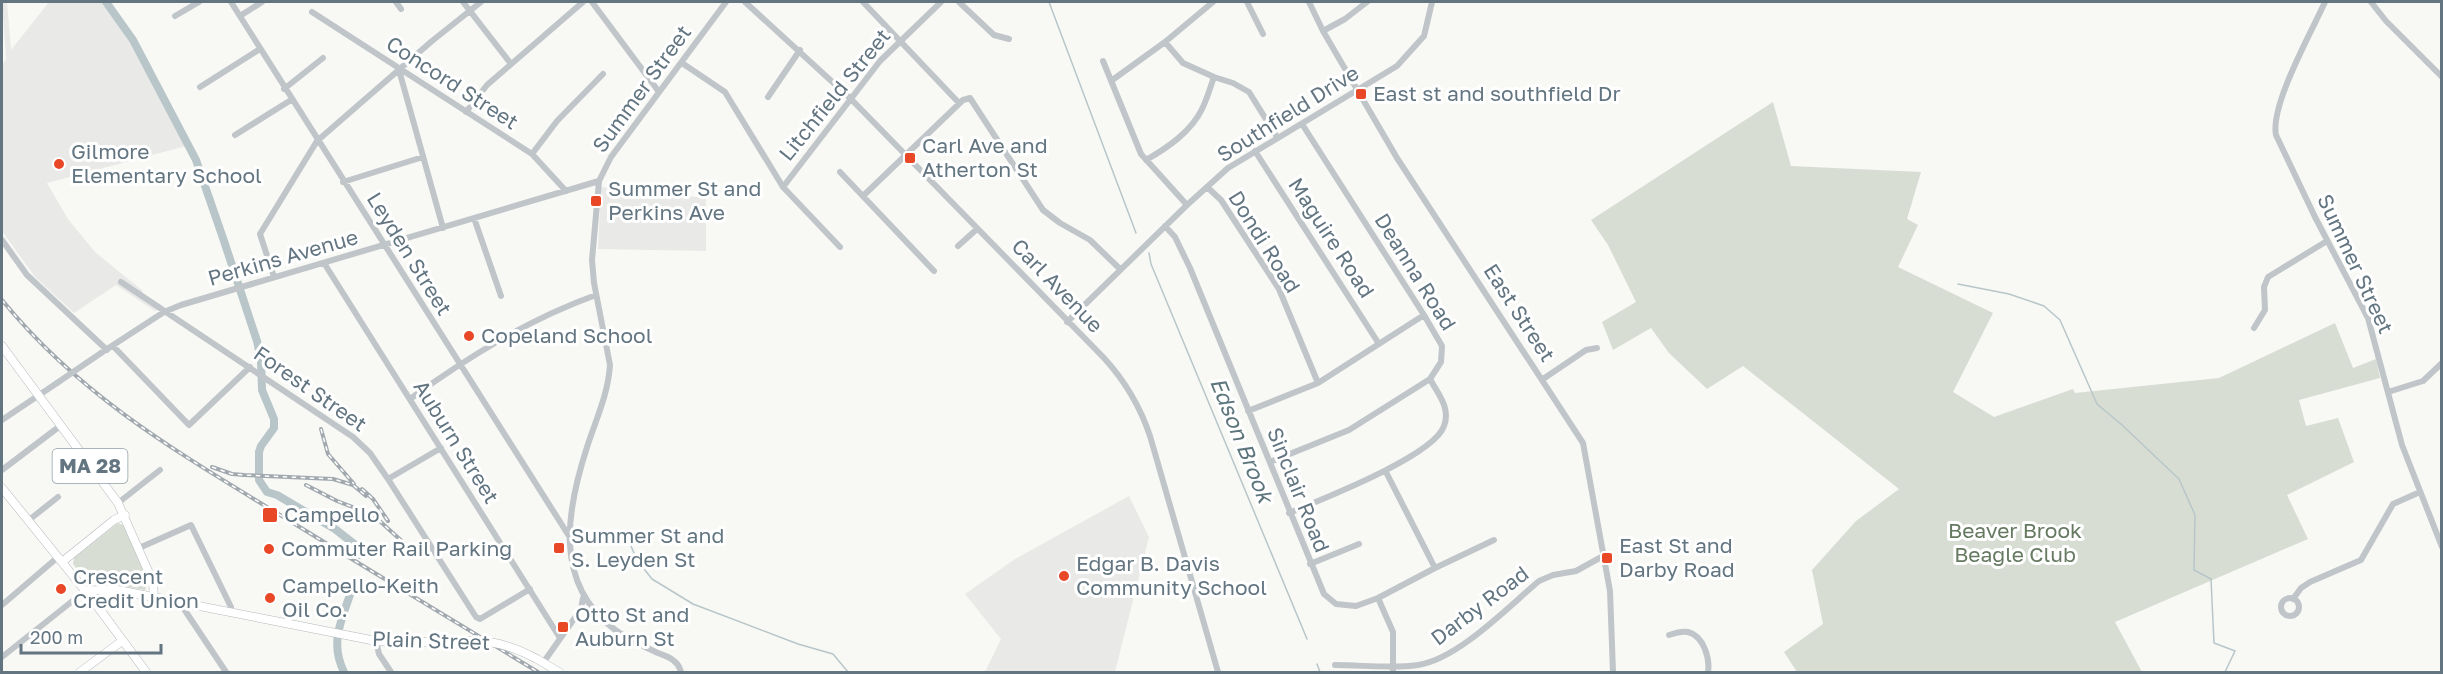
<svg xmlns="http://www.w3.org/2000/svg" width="2443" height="674" viewBox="0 0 2443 674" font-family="'Golos Text',sans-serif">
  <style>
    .built { fill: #e9e9e8 }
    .green { fill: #d8ddd4 }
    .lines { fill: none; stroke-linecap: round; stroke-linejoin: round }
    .stream { stroke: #b8c6c9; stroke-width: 1.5 }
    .river { stroke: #b8c6c9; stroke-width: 8 }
    .major-casing { stroke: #b4b9bd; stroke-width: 9 }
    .minor { stroke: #c0c5c9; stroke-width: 6 }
    .major { stroke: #fff; stroke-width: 8 }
    .rail-casing { stroke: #a1a9af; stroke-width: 4 }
    .rail { stroke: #fff; stroke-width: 1.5; stroke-dasharray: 4.5; stroke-linecap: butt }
    .major-bridge-casing { stroke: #b4b9bd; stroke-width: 9; stroke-linecap: butt }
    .minor-bridge { stroke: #c0c5c9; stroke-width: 6 }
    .major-bridge { stroke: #fff; stroke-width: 8 }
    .poi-dot { fill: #e84825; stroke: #fff; stroke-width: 2 }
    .labels { text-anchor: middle; stroke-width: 6; stroke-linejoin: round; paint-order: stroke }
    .shield { fill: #fff; stroke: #919ea7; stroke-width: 1.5 }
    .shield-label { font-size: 20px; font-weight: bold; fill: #627581 }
    .street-label { font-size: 21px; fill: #627581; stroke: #fff }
    .poi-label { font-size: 21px; fill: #627581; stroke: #fff; text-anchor: start }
    .park-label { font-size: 21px; fill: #667961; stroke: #fff }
    .water-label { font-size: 22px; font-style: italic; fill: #5d757c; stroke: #fff }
  </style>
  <rect width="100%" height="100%" fill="#f8f8f5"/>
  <path class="built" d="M 2,2 L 7,2 L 11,50 L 49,2 L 104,2 L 130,40 L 186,146 L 47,183 L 68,219 L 95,252 L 143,291 L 142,293 L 163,306 L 155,311 L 116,285 L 74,313 L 35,277 L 2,231 L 2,65 L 6,59 Z
    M 601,187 L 706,198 L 706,251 L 598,249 Z
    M 1129,496 L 1149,537 L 1115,672 L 985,672 L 1001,639 L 965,594 L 1015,559 Z"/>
  <path class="green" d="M 1773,102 L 1791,166 L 1921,172 L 1907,219 L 1918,225 L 1898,267 L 1993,313 L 1953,392 L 1994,417 L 2073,389 L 2075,393 L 2219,378 L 2335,323 L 2353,368 L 2376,359 L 2380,378 L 2299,400 L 2306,426 L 2338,418 L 2354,462 L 2287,495 L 2308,539 L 2115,622 L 2142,672 L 1797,672 L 1784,652 L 1823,624 L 1812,570 L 1856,521 L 1899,489 L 1743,366 L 1707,389 L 1669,353 L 1651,328 L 1613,350 L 1602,322 L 1636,302 L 1608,245 L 1591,220 Z
    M 118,523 L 125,526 L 148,583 L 145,590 L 86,580 L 73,564 L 74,558 Z"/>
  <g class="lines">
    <path class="stream" d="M 1049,2 L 1136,233
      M 1149,253 L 1151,264 L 1307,639
      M 1958,284 L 2009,294 L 2044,306 L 2060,320 L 2097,404 L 2122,425 L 2179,479 L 2195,515 L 2194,570 L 2211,579 L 2214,643 L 2235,651 L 2225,672
      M 628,539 L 637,560 L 652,579 L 693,604 L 798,644 L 833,654 L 848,672
      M 1317,664 L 1320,672"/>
    <path class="river" d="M 106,2 L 133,40 L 196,160 L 224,241 L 257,341 L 261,360 L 262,390 L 274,419 L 274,428 L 261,446 L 259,452 L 259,480 L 267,492 L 277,495 L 335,529 L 358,547 L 360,555
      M 344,672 C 329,642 342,619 352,589"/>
    <defs>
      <path id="major" d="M 2,346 L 118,503 L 153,582 L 154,598
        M 2,488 L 95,603 L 146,672
        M 62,562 L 114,520 L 125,515
        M 85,591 L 113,589 L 376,641 L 402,643 L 444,641
        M 95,603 L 104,596 L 120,592
        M 537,659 L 559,672
        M 80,672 L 122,641"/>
    </defs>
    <use href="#major" class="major-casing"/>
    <path class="minor" d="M 231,2 L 569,536
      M 396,2 L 401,9
      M 463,2 L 511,64
      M 592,2 L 659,92
      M 745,2 L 851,99 L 1104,358 C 1125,381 1140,406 1150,436 L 1218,672
      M 863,2 L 959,103
      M 959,2 L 994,35 L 1009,39
      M 1247,2 L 1263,34
      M 1309,2 L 1323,31 L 1397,158 L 1583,443 L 1610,591 L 1613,672
      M 2325,2 C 2312,31 2270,105 2276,135 L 2315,217 L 2368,318 L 2402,445 L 2442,547
      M 2371,2 L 2386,21 L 2442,77
      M 312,12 L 532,154 L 566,191
      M 175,16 L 199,2
      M 240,16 L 262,2
      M 1323,31 L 1345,19 L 1367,2
      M 1165,42 L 1183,63 L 1214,77 L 1233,83 L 1249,92 L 1277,137
      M 1103,61 L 1141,154 L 1187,205
      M 682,63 L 725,92 L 783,187 L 840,247
      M 399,70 L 443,228
      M 1111,81 L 1165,42 L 1213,2
      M 200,87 L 260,49
      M 284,89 L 323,58
      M 768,97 L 800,50
      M 466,112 L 487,85 L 583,2
      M 235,135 L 291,100
      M 1255,151 L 1379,344
      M 532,154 L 557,121 L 603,74
      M 1146,160 C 1167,148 1191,132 1202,109 C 1207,99 1210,88 1214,77
      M 840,172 L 934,271
      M 343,182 L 423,157
      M 783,187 L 880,61 L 941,2
      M 1207,187 L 1221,200 L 1279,289 L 1318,383
      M 863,196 L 963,100 L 970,98 L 1043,210 L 1060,223 L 1090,240 L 1120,269
      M 474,218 L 501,296
      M 1165,226 L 1175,237 L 1190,268 L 1324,594 L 1336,604 L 1356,606 L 1378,598 L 1435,568 L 1494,540
      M 2,240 L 27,275 L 107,350
      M 958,246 L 977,229
      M 324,263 L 560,638
      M 274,277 L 260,234 L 317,141 L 432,41 L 481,2
      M 121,282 L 353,437 L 370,453 L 388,479 L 476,617 L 480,619 L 530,589
      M 1067,322 L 1187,205 L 1228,168 L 1397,66 L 1424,36 L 1432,2
      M 2254,328 L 2265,310 L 2264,287 L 2268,277 L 2327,241
      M 113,346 L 189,425 L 250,367
      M 101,353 L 164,312 L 181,305 L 599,181
      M 1543,379 L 1586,350 L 1597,348
      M 2388,392 L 2423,381 L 2442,363
      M 410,399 C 468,357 529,319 596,295
      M 1248,411 L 1318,383 L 1424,315
      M 2,420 L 57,383
      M 1270,462 L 1349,430 L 1430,379 L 1441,362 L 1442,346 L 1424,315 L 1302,124
      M 2,470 L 60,426
      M 1386,472 L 1435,568
      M 388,479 L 441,448
      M 118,503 L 160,470
      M 1289,513 C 1320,500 1434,456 1444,426 C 1451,408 1438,394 1430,379
      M 29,520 L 58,497
      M 139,548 L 191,525 L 231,607 L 231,613
      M 1310,564 L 1359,544
      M 1378,598 L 1393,632 L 1393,672
      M2281 607a9 9 0 1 1 18 0a9 9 0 1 1-18 0Z
      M 2293,599 L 2301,588 L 2310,582 L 2361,560 L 2393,504 L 2420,492
      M 180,603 L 226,672
      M 2,605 L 58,557
      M 1669,635 C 1675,633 1681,631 1688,632 C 1704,636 1710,659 1708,672
      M 376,641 L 379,654 L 391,672
      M 2,657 L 85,591
      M 543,663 L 581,609 L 583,598
      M 1335,665 C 1362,665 1391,669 1418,665 C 1458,659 1508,607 1539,581 L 1553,575 L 1576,571 L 1605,555
      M 681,672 C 680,668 678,664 674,661 C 670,657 663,655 658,653 C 643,646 627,639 614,629 C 552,582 567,508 588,444 C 597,417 608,394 610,365 L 594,283 L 592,260 L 599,181 L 611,157 L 726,2"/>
    <use href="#major" class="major"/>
    <defs>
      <path id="rail" d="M 2,300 C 82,398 179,453 285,518 C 369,570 454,621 538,672
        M 321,429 L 328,454 L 354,484
        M 212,467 L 232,474 L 244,475 L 333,479 L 353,485 L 366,496
        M 306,485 L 337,501 L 373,515 L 415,553
        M 362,489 L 373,499 L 388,521"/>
    </defs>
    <use href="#rail" class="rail-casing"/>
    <use href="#rail" class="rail"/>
    <defs>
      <path id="major-bridge" d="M 444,641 C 482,639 503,641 537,659"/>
    </defs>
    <use href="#major-bridge" class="major-bridge-casing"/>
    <path class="minor-bridge" d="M 57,383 L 101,353"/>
    <use href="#major-bridge" class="major-bridge"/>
  </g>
  <g class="poi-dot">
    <rect x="1355" y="88" width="12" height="12" rx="3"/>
    <rect x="904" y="152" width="12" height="12" rx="3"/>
    <circle cx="59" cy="164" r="6"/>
    <rect x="590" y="195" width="12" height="12" rx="3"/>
    <circle cx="469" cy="336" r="6"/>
    <rect x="262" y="507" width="16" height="16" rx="3"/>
    <rect x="553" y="542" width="12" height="12" rx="3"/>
    <circle cx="269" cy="549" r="6"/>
    <rect x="1601" y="552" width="12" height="12" rx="3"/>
    <circle cx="1064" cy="576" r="6"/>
    <circle cx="61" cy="589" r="6"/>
    <circle cx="270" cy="598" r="6"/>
    <rect x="557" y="621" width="12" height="12" rx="3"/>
  </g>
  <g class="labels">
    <rect class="shield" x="52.5" y="449" width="75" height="34" rx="4.5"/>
    <g class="shield-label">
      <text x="90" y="473">MA 28</text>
    </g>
    <g class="street-label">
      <text transform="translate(452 83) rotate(33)" y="7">Concord Street</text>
      <text transform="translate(642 89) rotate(-54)" y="7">Summer Street</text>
      <text transform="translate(835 95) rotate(-51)" y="7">Litchfield Street</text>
      <text transform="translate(1288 114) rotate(-32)" y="7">Southfield Drive</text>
      <text transform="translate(1331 238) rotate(57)" y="7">Maguire Road</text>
      <text transform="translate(1264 242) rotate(58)" y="7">Dondi Road</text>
      <text transform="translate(409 254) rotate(58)" y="7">Leyden Street</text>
      <text transform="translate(283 258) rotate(-16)" y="7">Perkins Avenue</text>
      <text transform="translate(2355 264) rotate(65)" y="7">Summer Street</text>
      <text transform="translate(1415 272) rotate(58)" y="7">Deanna Road</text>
      <text transform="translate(1057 286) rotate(46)" y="7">Carl Avenue</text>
      <text transform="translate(1519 313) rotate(57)" y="7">East Street</text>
      <text transform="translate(310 389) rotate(35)" y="7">Forest Street</text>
      <text transform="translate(456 442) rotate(58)" y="7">Auburn Street</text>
      <text transform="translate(1298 490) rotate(68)" y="7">Sinclair Road</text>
      <text transform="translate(1480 606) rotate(-37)" y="7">Darby Road</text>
      <text transform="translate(431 641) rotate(2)" y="7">Plain Street</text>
    </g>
    <g class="poi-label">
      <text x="1373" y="101">East st and southfield Dr</text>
      <text x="922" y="153">Carl Ave and<tspan x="922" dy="24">Atherton St</tspan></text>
      <text x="71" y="159">Gilmore<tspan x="71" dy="24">Elementary School</tspan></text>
      <text x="608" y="196">Summer St and<tspan x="608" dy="24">Perkins Ave</tspan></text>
      <text x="481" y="343">Copeland School</text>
      <text x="284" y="522">Campello</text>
      <text x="571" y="543">Summer St and<tspan x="571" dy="24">S. Leyden St</tspan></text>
      <text x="1619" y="553">East St and<tspan x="1619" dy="24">Darby Road</tspan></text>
      <text x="281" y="556">Commuter Rail Parking</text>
      <text x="1076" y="571">Edgar B. Davis<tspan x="1076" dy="24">Community School</tspan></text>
      <text x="73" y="584">Crescent<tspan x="73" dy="24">Credit Union</tspan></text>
      <text x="282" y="593">Campello-Keith<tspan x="282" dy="24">Oil Co.</tspan></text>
      <text x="575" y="622">Otto St and<tspan x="575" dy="24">Auburn St</tspan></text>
    </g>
    <g class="park-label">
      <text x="2015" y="538">Beaver Brook<tspan x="2015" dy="24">Beagle Club</tspan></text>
    </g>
    <g class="water-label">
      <text transform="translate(1242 440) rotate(68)" y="8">Edson Brook</text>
    </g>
  </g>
  <rect width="2443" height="674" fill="none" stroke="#627581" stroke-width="6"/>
  <path d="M21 644v9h140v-9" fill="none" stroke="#627581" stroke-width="3"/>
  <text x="30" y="644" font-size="18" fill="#627581" stroke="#ffffff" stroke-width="4.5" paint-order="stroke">200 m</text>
</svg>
